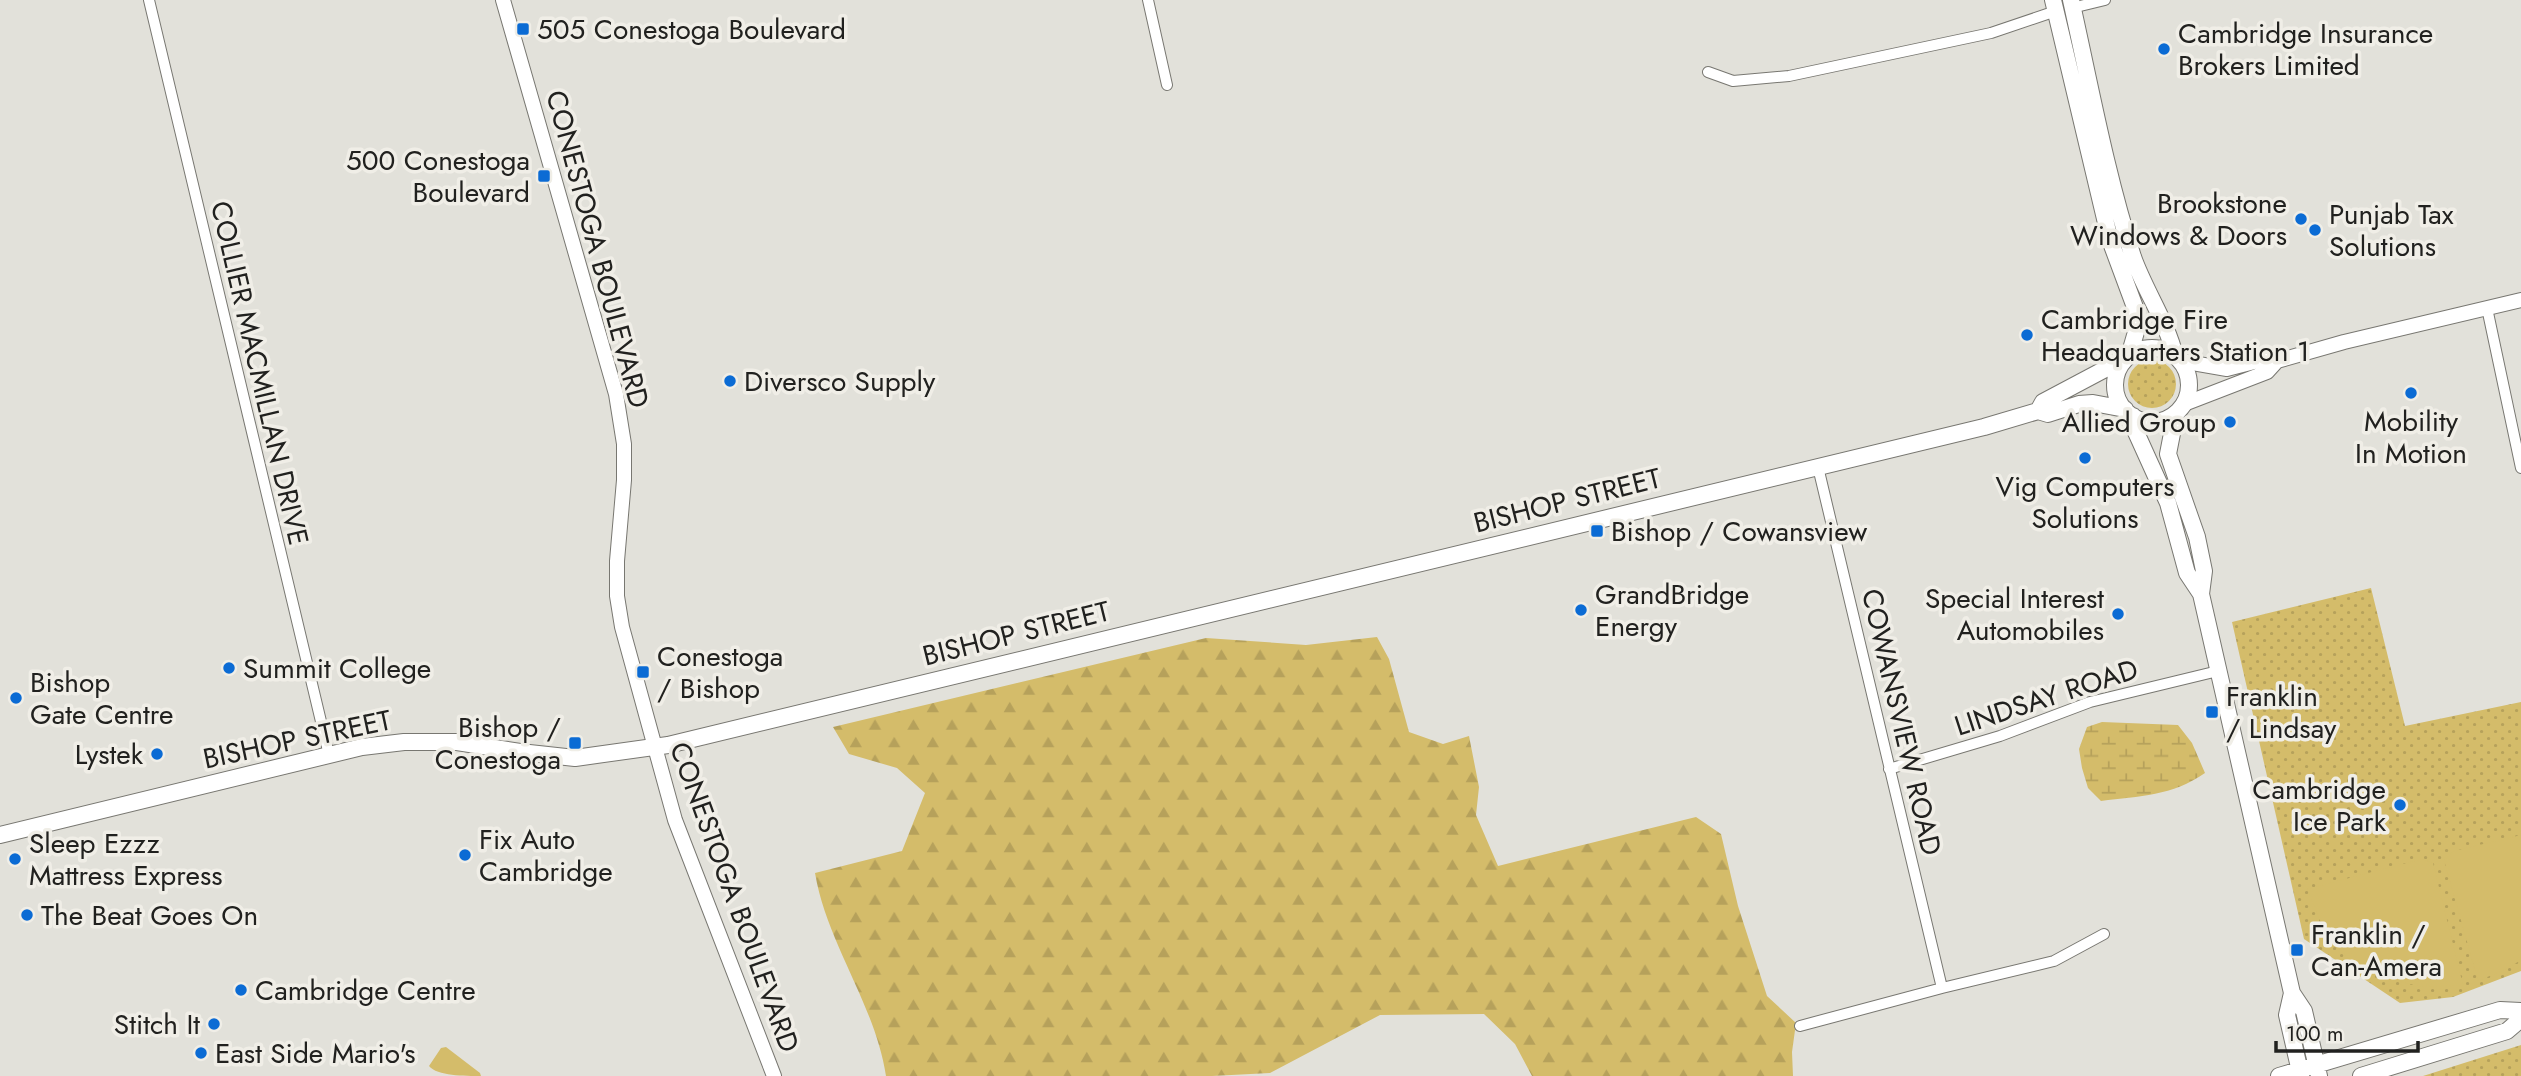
<svg xmlns="http://www.w3.org/2000/svg" width="2521" height="1076" viewBox="0 0 2521 1076" font-family="Jost,sans-serif">
  <style>
    .grass { fill: url(#grass-dots) }
    .forest { fill: url(#forest-firs) }
    .wetland { fill: url(#wetland-marsh) }
    .garden { fill: #d4bc6a }
    .lines { fill: none; stroke-linecap: round; stroke-linejoin: round }
    .minor-casing { stroke: #787771; stroke-width: 12 }
    .tertiary-casing { stroke: #787771; stroke-width: 16 }
    .secondary-casing { stroke: #787771; stroke-width: 18 }
    .minor { stroke: #fff; stroke-width: 10 }
    .tertiary { stroke: #fff; stroke-width: 14 }
    .secondary { stroke: #fff; stroke-width: 16 }
    .poi-dot { fill: #0b6bd4; stroke: #f0eee7; stroke-width: 2.5 }
    .labels { text-anchor: middle; stroke-width: 7; stroke-linejoin: round; paint-order: stroke }
    .poi-label { font-size: 28px; fill: #21211f; stroke: #f0eee7; text-anchor: start }
    .street-label { font-size: 28px; fill: #21211f; stroke: #f0eee7 }
  </style>
  <defs>
    <pattern id="grass-dots" width="8" height="8" patternUnits="userSpaceOnUse" patternTransform="scale(1.75)"><rect width="8" height="8" fill="#d4bc6a"/><path d="M2 2h.1M6 6h.1" fill="none" stroke="#b6a15b" stroke-width="1.8" stroke-linecap="round"/></pattern>
    <pattern id="forest-firs" width="22" height="20" patternUnits="userSpaceOnUse" patternTransform="scale(1.75)"><rect width="22" height="20" fill="#d4bc6a"/><path d="M5 1l3.5 6h-7zM16 11l3.5 6h-7z" fill="#b6a15b"/></pattern>
    <pattern id="wetland-marsh" width="20" height="14" patternUnits="userSpaceOnUse" patternTransform="scale(1.75)"><rect width="20" height="14" fill="#d4bc6a"/><path d="M1 5h8M5 5V1M11 12h8M15 12V8" fill="none" stroke="#b6a15b"/></pattern>
  </defs>
  <rect width="100%" height="100%" fill="#e2e1da"/>
  <path class="grass" d="M2128 384a24 24 0 1 1 48 0a24 24 0 1 1-48 0Z
    M 2371,588 L 2405,726 L 2521,702 L 2521,971 L 2453,997 L 2400,1003 L 2304,939 L 2232,622 Z
    M 2521,1045 L 2521,1076 L 2423,1076 Z"/>
  <path class="forest" d="M 1377,637 L 1389,659 L 1409,732 L 1443,744 L 1469,736 L 1479,787 L 1476,815 L 1498,866 L 1696,817 L 1721,834 L 1738,906 L 1767,996 L 1796,1023 L 1792,1052 L 1793,1076 L 1532,1076 L 1515,1044 L 1484,1014 L 1380,1015 L 1270,1073 L 1212,1076 L 886,1076 C 875,1004 827,944 815,873 L 902,851 L 925,793 L 897,768 L 849,754 L 833,727 L 1206,638 L 1306,645 Z"/>
  <path class="wetland" d="M 2102,722 L 2178,725 L 2192,743 L 2205,773 C 2172,796 2140,796 2101,801 L 2088,788 L 2082,768 L 2079,749 L 2087,727 Z"/>
  <path class="garden" d="M 2521,835 L 2521,960 L 2506,969 L 2478,981 L 2444,860 L 2454,851 Z
    M 2422,859 L 2433,863 L 2463,985 L 2423,987 L 2380,977 L 2348,958 L 2326,935 L 2307,889 Z
    M 446,1047 L 480,1073 L 481,1076 C 465,1076 437,1076 429,1066 L 441,1048 Z"/>
  <g class="lines">
    <defs>
      <path id="minor" d="M 149,0 L 329,755
        M 1148,0 L 1167,85
        M 2072,8 L 2105,0
        M 1708,72 L 1733,81 L 1789,76 L 1991,33 L 2056,11
        M 2487,308 L 2521,468
        M 1818,467 L 1942,988
        M 1889,769 L 2000,736 L 2090,702 L 2218,671
        M 1800,1026 L 1942,988 L 2054,961 L 2104,934"/>
      <path id="tertiary" d="M 503,0 L 616,394 L 624,444 L 624,480 L 617,561 L 617,596 L 622,627 L 675,820 L 774,1076
        M 2181,361 L 2227,369 L 2262,360 L 2277,361 L 2344,342 L 2521,300
        M 2184,404 L 2267,372 L 2277,361"/>
      <path id="secondary" d="M 2053,0 L 2110,240 L 2136,310 L 2136,332 L 2129,356
        M 2071,0 C 2090,85 2106,174 2133,257 C 2145,291 2167,322 2175,356
        M2115 385a37 37 0 1 1 74 0a37 37 0 1 1-74 0Z
        M 2038,411 L 2043,402 L 2109,367 L 2123,362
        M 2176,413 L 2168,454 L 2197,537 L 2204,571 L 2201,594 L 2292,993 L 2304,1011 L 2319,1076
        M 2133,416 L 2135,430 L 2168,503 L 2187,573 L 2201,594
        M 0,835 L 362,747 L 404,742 L 457,742 L 520,752 L 575,758 L 668,745 L 1984,427 L 2038,411 L 2048,414 L 2079,404 L 2093,403 L 2125,409
        M 2292,993 L 2287,1015 L 2301,1076
        M 2279,1076 L 2500,1010 L 2521,1011
        M 2361,1076 L 2507,1031 L 2521,1019"/>
    </defs>
    <use href="#minor" class="minor-casing"/>
    <use href="#tertiary" class="tertiary-casing"/>
    <use href="#secondary" class="secondary-casing"/>
    <use href="#minor" class="minor"/>
    <use href="#tertiary" class="tertiary"/>
    <use href="#secondary" class="secondary"/>
  </g>
  <g class="poi-dot">
    <rect x="516" y="22" width="14" height="14" rx="3.5"/>
    <circle cx="2164" cy="49" r="7"/>
    <rect x="537" y="169" width="14" height="14" rx="3.5"/>
    <circle cx="2301" cy="219" r="7"/>
    <circle cx="2315" cy="230" r="7"/>
    <circle cx="2027" cy="335" r="7"/>
    <circle cx="730" cy="381" r="7"/>
    <circle cx="2411" cy="393" r="7"/>
    <circle cx="2230" cy="422" r="7"/>
    <circle cx="2085" cy="458" r="7"/>
    <rect x="1590" y="524" width="14" height="14" rx="3.5"/>
    <circle cx="1581" cy="610" r="7"/>
    <circle cx="2118" cy="614" r="7"/>
    <circle cx="229" cy="668" r="7"/>
    <rect x="636" y="665" width="14" height="14" rx="3.5"/>
    <circle cx="16" cy="698" r="7"/>
    <rect x="2205" y="705" width="14" height="14" rx="3.5"/>
    <rect x="568" y="736" width="14" height="14" rx="3.5"/>
    <circle cx="157" cy="754" r="7"/>
    <circle cx="2400" cy="805" r="7"/>
    <circle cx="465" cy="855" r="7"/>
    <circle cx="15" cy="859" r="7"/>
    <circle cx="27" cy="915" r="7"/>
    <rect x="2290" y="943" width="14" height="14" rx="3.5"/>
    <circle cx="241" cy="990" r="7"/>
    <circle cx="214" cy="1024" r="7"/>
    <circle cx="201" cy="1053" r="7"/>
  </g>
  <g class="labels">
    <g class="poi-label">
      <text x="537" y="39">505 Conestoga Boulevard</text>
      <text x="2178" y="43">Cambridge Insurance<tspan x="2178" dy="32">Brokers Limited</tspan></text>
      <text x="530" y="170" text-anchor="end">500 Conestoga<tspan x="530" dy="32">Boulevard</tspan></text>
      <text x="2287" y="213" text-anchor="end">Brookstone<tspan x="2287" dy="32">Windows &amp; Doors</tspan></text>
      <text x="2329" y="224">Punjab Tax<tspan x="2329" dy="32">Solutions</tspan></text>
      <text x="2041" y="329">Cambridge Fire<tspan x="2041" dy="32">Headquarters Station 1</tspan></text>
      <text x="744" y="391">Diversco Supply</text>
      <text x="2411" y="431" text-anchor="middle">Mobility<tspan x="2411" dy="32">In Motion</tspan></text>
      <text x="2216" y="432" text-anchor="end">Allied Group</text>
      <text x="2085" y="496" text-anchor="middle">Vig Computers<tspan x="2085" dy="32">Solutions</tspan></text>
      <text x="1611" y="541">Bishop / Cowansview</text>
      <text x="1595" y="604">GrandBridge<tspan x="1595" dy="32">Energy</tspan></text>
      <text x="2104" y="608" text-anchor="end">Special Interest<tspan x="2104" dy="32">Automobiles</tspan></text>
      <text x="657" y="666">Conestoga<tspan x="657" dy="32">/ Bishop</tspan></text>
      <text x="243" y="678">Summit College</text>
      <text x="30" y="692">Bishop<tspan x="30" dy="32">Gate Centre</tspan></text>
      <text x="2226" y="706">Franklin<tspan x="2226" dy="32">/ Lindsay</tspan></text>
      <text x="561" y="737" text-anchor="end">Bishop /<tspan x="561" dy="32">Conestoga</tspan></text>
      <text x="143" y="764" text-anchor="end">Lystek</text>
      <text x="2386" y="799" text-anchor="end">Cambridge<tspan x="2386" dy="32">Ice Park</tspan></text>
      <text x="479" y="849">Fix Auto<tspan x="479" dy="32">Cambridge</tspan></text>
      <text x="29" y="853">Sleep Ezzz<tspan x="29" dy="32">Mattress Express</tspan></text>
      <text x="41" y="925">The Beat Goes On</text>
      <text x="2311" y="944">Franklin /<tspan x="2311" dy="32">Can-Amera</tspan></text>
      <text x="255" y="1000">Cambridge Centre</text>
      <text x="200" y="1034" text-anchor="end">Stitch It</text>
      <text x="215" y="1063">East Side Mario's</text>
    </g>
    <g class="street-label">
      <text transform="translate(598 249) rotate(75)" y="10">CONESTOGA BOULEVARD</text>
      <text transform="translate(260 373) rotate(77)" y="10">COLLIER MACMILLAN DRIVE</text>
      <text transform="translate(1567 500) rotate(-14)" y="10">BISHOP STREET</text>
      <text transform="translate(1016 633) rotate(-14)" y="10">BISHOP STREET</text>
      <text transform="translate(2046 697) rotate(-18)" y="10">LINDSAY ROAD</text>
      <text transform="translate(1902 722) rotate(77)" y="10">COWANSVIEW ROAD</text>
      <text transform="translate(297 739) rotate(-12)" y="10">BISHOP STREET</text>
      <text transform="translate(735 897) rotate(70)" y="10">CONESTOGA BOULEVARD</text>
    </g>
  </g>
  <path d="M2276 1041v10h142v-10" fill="none" stroke="#21211f" stroke-width="3.5"/>
  <text x="2286" y="1041" font-size="21" fill="#21211f" stroke="#f0eee7" stroke-width="5" paint-order="stroke">100 m</text>
</svg>
